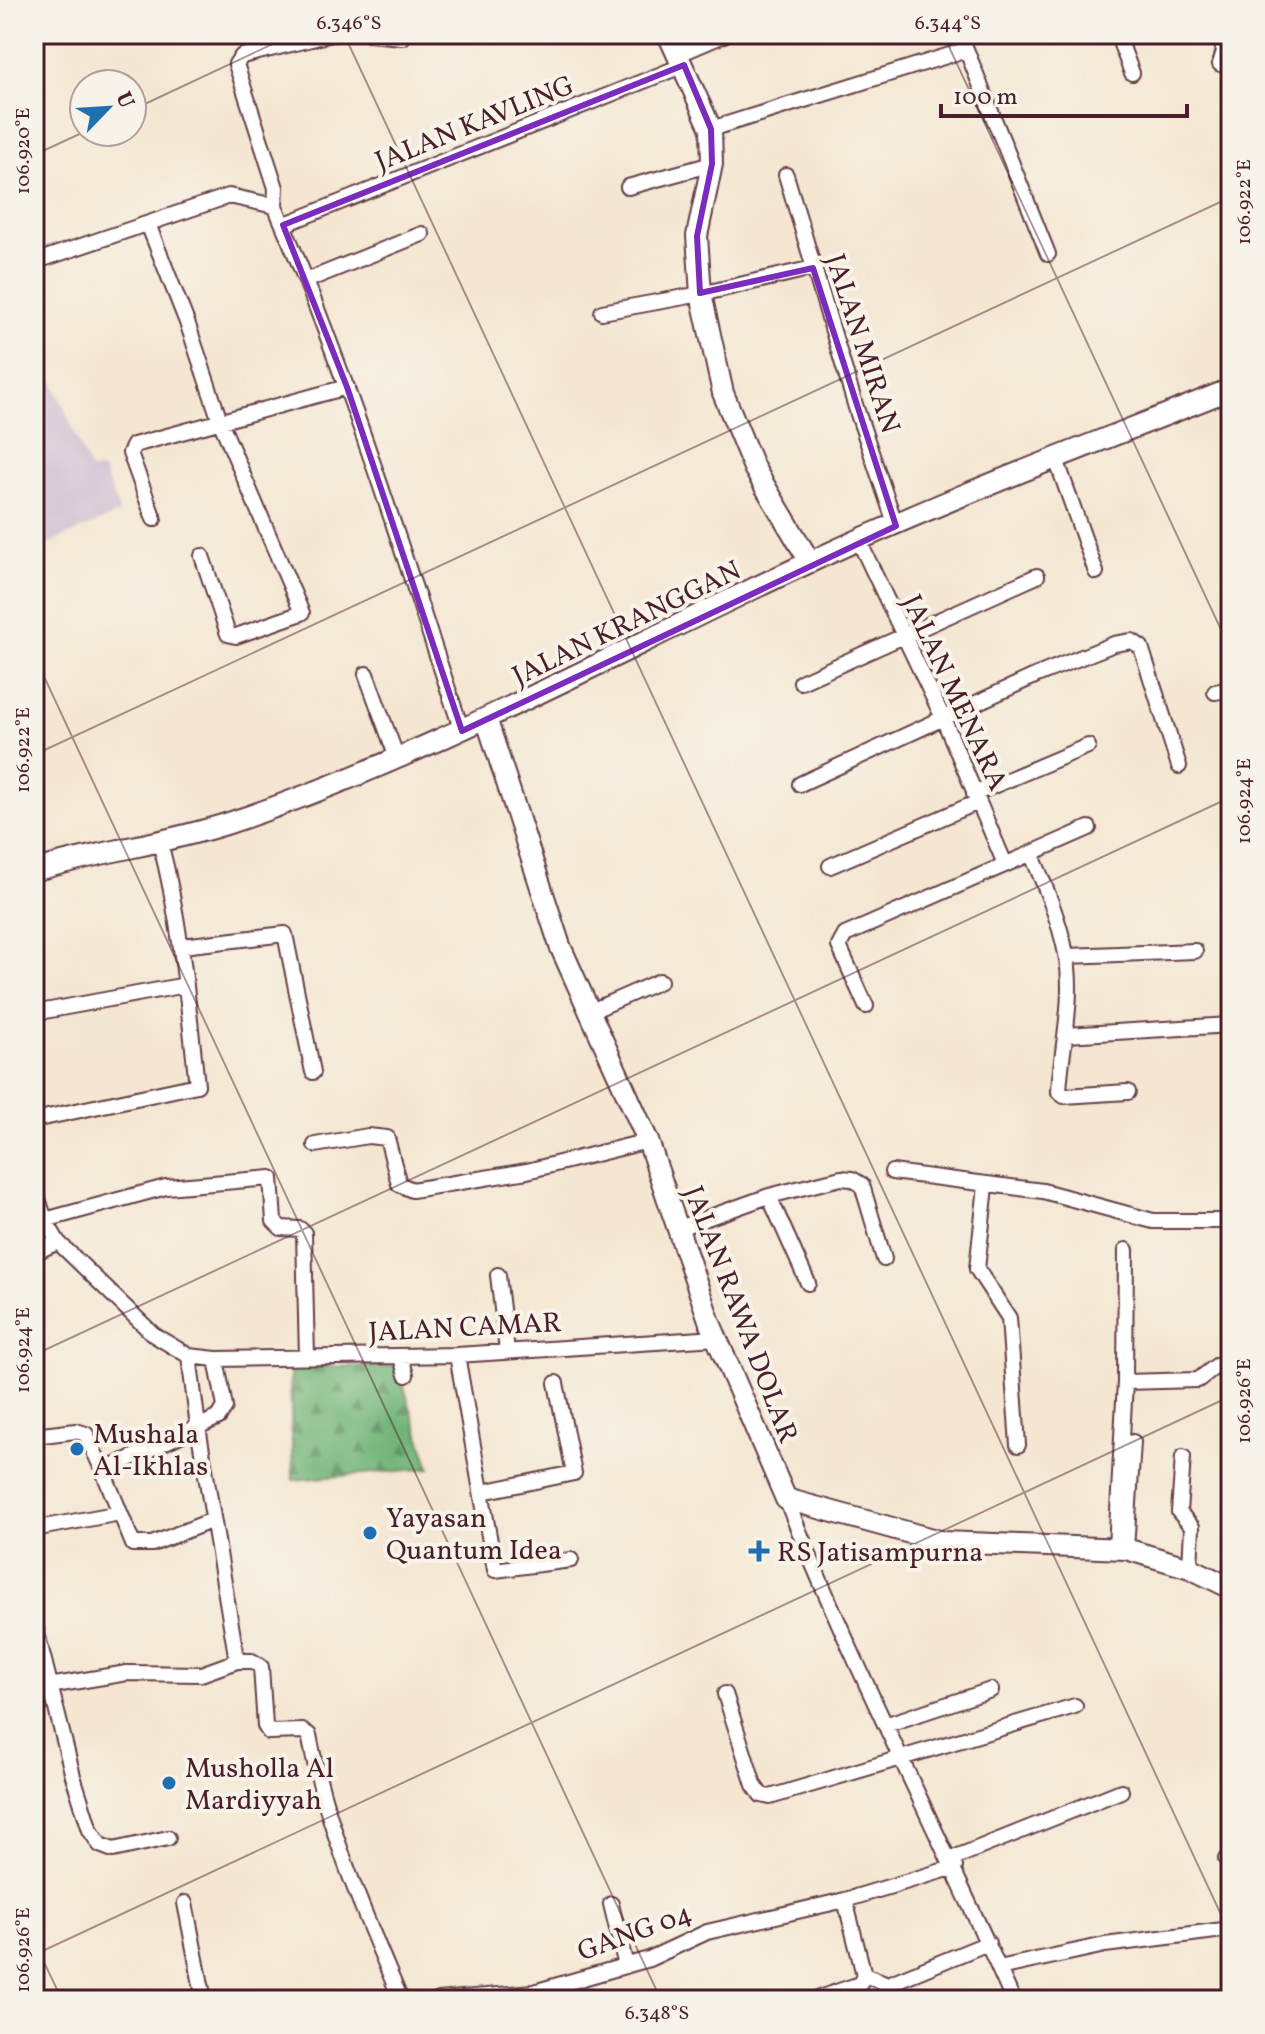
<svg xmlns="http://www.w3.org/2000/svg" width="1265" height="2034" viewBox="0 0 1265 2034" font-family="Vollkorn,serif">
  <style>
    .industrial { fill: #cebed2 }
    .forest { fill: url(#forest-firs); stroke: #5e6a52; stroke-width: 2 }
    .lines { fill: none; stroke-linecap: round; stroke-linejoin: round }
    .street-casing { stroke: #643d44; stroke-width: 18 }
    .secondary-casing { stroke: #643d44; stroke-width: 24 }
    .street { stroke: #fff; stroke-width: 14 }
    .secondary { stroke: #fff; stroke-width: 20 }
    .marked { fill: none; stroke: #7b2cbf; stroke-width: 6; stroke-linejoin: round }
    .ticks { fill: none; stroke: #4a1f2b; stroke-width: 2; stroke-opacity: 0.45 }
    .poi-dot { fill: #1f6fb2; stroke: #f7f3e8; stroke-width: 3 }
    .labels { text-anchor: middle; stroke-width: 8; stroke-linejoin: round; paint-order: stroke }
    .street-label { font-size: 28px; fill: #4a1f2b; stroke: #f7f3e8 }
    .poi-label { font-size: 28px; fill: #4a1f2b; stroke: #f7f3e8; text-anchor: start }
    .neatline { fill: none; stroke: #4a1f2b; stroke-width: 3 }
    .ticks-label { font-size: 20px; text-anchor: middle; fill: #4a1f2b }
  </style>
  <defs>
    <pattern id="forest-firs" width="22" height="20" patternUnits="userSpaceOnUse" patternTransform="scale(2)"><rect width="22" height="20" fill="#72b579"/><path d="M5 1l3.5 6h-7zM16 11l3.5 6h-7z" fill="#609363"/></pattern>
  </defs>
  <rect width="100%" height="100%" fill="#f7f3e8"/>
  <filter id="ink" filterUnits="userSpaceOnUse"><feTurbulence type="fractalNoise" baseFrequency=".0125" numOctaves="2"/><feDisplacementMap in="SourceGraphic" scale="16" xChannelSelector="R" yChannelSelector="G"/><feConvolveMatrix kernelMatrix="1 2 1 2 8 2 1 2 1" color-interpolation-filters="sRGB"/></filter>
  <filter id="wash" filterUnits="userSpaceOnUse"><feTurbulence type="fractalNoise" baseFrequency=".006" numOctaves="4" result="noise"/><feDisplacementMap in="SourceGraphic" scale="32" xChannelSelector="R" yChannelSelector="G"/><feGaussianBlur stdDeviation="1.8" result="paint"/><feColorMatrix in="noise" values="0 0 0 0 0 0 0 0 0 0 0 0 0 0 0 0 0 1.4 0 .05"/><feComposite in="paint" operator="in"/></filter>
  <g filter="url(#wash)">
    <rect width="100%" height="100%" fill="#f4e6d1"/>
    <path class="industrial" d="M 34,336 L 90,470 L 103,470 L 120,513 L 34,550 Z"/>
    <path class="forest" d="M 397,1366 L 430,1468 L 293,1480 L 290,1367 Z"/>
  </g>
  <g filter="url(#ink)">
    <g class="lines">
      <defs>
        <path id="street" d="M 369,34 L 402,37
          M 960,34 L 1048,254
          M 1117,34 L 1132,73
          M 1219,34 L 1224,51 L 1220,64
          M 677,55 L 726,34
          M 711,129 L 966,50
          M 786,175 L 857,411 L 896,526
          M 628,187 L 712,164
          M 275,206 L 276,188 L 236,64 L 242,56 L 332,34
          M 148,224 L 188,325 L 220,421 L 302,613 L 236,636 L 228,634 L 202,556
          M 283,225 L 684,65
          M 34,262 L 229,196 L 275,206 C 349,377 403,555 462,731
          M 308,280 L 422,234
          M 602,312 L 701,294 L 813,268
          M 1056,459 L 1096,572
          M 154,519 L 130,453 L 134,445 L 347,387
          M 859,541 L 943,718 L 1005,864
          M 366,674 L 397,758
          M 801,682 L 1037,576
          M 1215,692 L 1231,689
          M 800,784 L 1037,675 L 1114,644 L 1132,641 L 1141,647 L 1179,766
          M 974,794 L 1088,746
          M 1031,853 C 1045,886 1059,919 1066,954 C 1075,999 1061,1048 1059,1092 L 1064,1096 L 1128,1092
          M 830,866 L 978,802
          M 182,946 L 285,934 L 313,1072
          M 1067,956 L 1195,951
          M 866,1006 L 839,946 L 845,935 L 1089,828
          M 34,1013 L 186,985
          M 587,1013 L 660,981
          M 1066,1035 L 1231,1025
          M 34,1120 L 197,1085 C 188,1003 181,922 160,842
          M 315,1145 L 368,1136 L 387,1138 L 399,1184 L 412,1190 L 527,1171 L 648,1141
          M 892,1172 L 1043,1191 L 1153,1221 L 1231,1221
          M 34,1186 L 45,1220 L 58,1242 L 154,1335 L 189,1356 L 216,1359 L 457,1355 L 717,1338
          M 986,1186 L 977,1269 L 1009,1318 L 1018,1445
          M 769,1196 L 808,1283
          M 45,1220 L 166,1187 L 271,1178 L 274,1221 L 281,1228 L 300,1229 L 304,1233 L 307,1357
          M 676,1229 L 769,1196 L 841,1178 L 852,1179 L 862,1185 L 884,1259
          M 34,1253 L 58,1242
          M 498,1275 L 507,1351
          M 457,1355 L 495,1570 L 571,1560
          M 401,1357 L 406,1375
          M 1125,1382 L 1198,1380 L 1216,1366 L 1231,1364
          M 34,1436 L 76,1431 L 86,1434 L 103,1471 L 219,1417 L 225,1407 L 216,1359
          M 1183,1457 L 1179,1512 L 1192,1527 L 1190,1568
          M 103,1471 L 133,1544 L 152,1544 L 213,1520
          M 482,1492 L 574,1473 L 556,1383
          M 786,1499 C 854,1669 939,1833 1013,2000
          M 34,1529 L 120,1513
          M 1116,1548 L 1125,1382 L 1126,1250
          M 1126,1549 L 1133,1442
          M 34,1621 L 73,1776 L 90,1830 L 100,1845 L 113,1850 L 168,1838
          M 237,1661 L 252,1661 L 261,1667 L 265,1726 L 269,1732 L 303,1731 L 309,1735 C 327,1829 364,1913 401,2000
          M 49,1686 L 127,1673 L 201,1674 L 237,1661 L 198,1427 L 189,1356
          M 725,1694 L 754,1785 L 761,1795 L 770,1797 L 1075,1706
          M 885,1725 L 991,1690
          M 951,1859 L 1121,1791
          M 1226,1859 L 1231,1857
          M 185,1903 L 204,2000
          M 611,1904 L 626,1966
          M 999,1968 L 1105,1945 L 1231,1929
          M 864,1975 L 888,1984 L 988,1943
          M 439,2000 L 534,1992 L 649,1959 L 707,1932 L 845,1900
          M 813,2000 L 860,1984 L 864,1975 L 845,1900 L 955,1867"/>
        <path id="secondary" d="M 668,34 L 711,129 L 712,164 L 697,236 L 701,294 L 723,393 L 754,468 L 810,562
          M 487,721 L 560,946 L 648,1141 L 710,1323 L 786,1499 L 943,1542 L 1126,1549 L 1190,1568 L 1231,1588
          M 34,871 C 98,851 165,844 229,823 C 433,755 617,651 810,562 C 947,498 1091,445 1231,389"/>
      </defs>
      <use href="#street" class="street-casing"/>
      <use href="#secondary" class="secondary-casing"/>
      <use href="#street" class="street"/>
      <use href="#secondary" class="secondary"/>
    </g>
  </g>
  <path class="marked" d="M 684,65 L 711,129 L 712,164 L 697,236 L 700,293 L 813,268 L 896,526 L 462,731 L 347,387 L 283,225 Z"/>
  <path class="ticks" d="M 344,34 L 1231,1936M 943,34 L 1231,651M 132,110 L 294,34M 34,155 L 84,132M 34,655 L 661,2000M 34,755 L 1231,197M 34,1355 L 1231,797M 34,1941 L 62,2000M 34,1955 L 1231,1396M 1223,2000 L 1231,1996"/>
  <g class="poi-dot">
    <circle cx="77" cy="1449" r="8"/>
    <circle cx="370" cy="1533" r="8"/>
    <path d="M755 1539h8v8h8v8h-8v8h-8v-8h-8v-8h8z"/>
    <circle cx="169" cy="1783" r="8"/>
  </g>
  <g class="labels">
    <g class="street-label">
      <text transform="translate(474 122) rotate(-22)" y="10">JALAN KAVLING</text>
      <text transform="translate(864 343) rotate(72)" y="10">JALAN MIRAN</text>
      <text transform="translate(626 622) rotate(-26)" y="10">JALAN KRANGGAN</text>
      <text transform="translate(956 692) rotate(65)" y="10">JALAN MENARA</text>
      <text transform="translate(742 1314) rotate(69)" y="10">JALAN RAWA DOLAR</text>
      <text transform="translate(465 1326) rotate(-3)" y="10">JALAN CAMAR</text>
      <text transform="translate(634 1931) rotate(-20)" y="10">GANG 04</text>
    </g>
    <g class="poi-label">
      <text x="93" y="1443">Mushala<tspan x="93" dy="32">Al-Ikhlas</tspan></text>
      <text x="386" y="1527">Yayasan<tspan x="386" dy="32">Quantum Idea</tspan></text>
      <text x="777" y="1561">RS Jatisampurna</text>
      <text x="185" y="1777">Musholla Al<tspan x="185" dy="32">Mardiyyah</tspan></text>
    </g>
  </g>
  <rect width="1265" height="2034" fill="none" stroke="#f7f3e8" stroke-width="88"/>
  <g transform="translate(108 108) rotate(65)"><circle r="38" fill="#f7f3e8" stroke="#b29e9c" stroke-width="2"/>
  <path d="M0-6L14 30L0 20L-14 30Z" fill="#1f6fb2"/>
  <text y="-12" font-size="22" font-weight="bold" text-anchor="middle" fill="#4a1f2b">U</text>
  </g>
  <path d="M941 104v12h246v-12" fill="none" stroke="#4a1f2b" stroke-width="4"/>
  <text x="953" y="104" font-size="24" fill="#4a1f2b" stroke="#f7f3e8" stroke-width="6" paint-order="stroke">100 m</text>
  <rect x="44" y="44" width="1177" height="1946" class="neatline"/>
  <g class="ticks-label">
    <text x="349" y="29">6.346°S</text>
    <text x="948" y="29">6.344°S</text>
    <text transform="translate(22 151) rotate(-90)" y="7">106.920°E</text>
    <text transform="translate(1243 202) rotate(-90)" y="7">106.922°E</text>
    <text transform="translate(22 750) rotate(-90)" y="7">106.922°E</text>
    <text transform="translate(1243 801) rotate(-90)" y="7">106.924°E</text>
    <text transform="translate(22 1350) rotate(-90)" y="7">106.924°E</text>
    <text transform="translate(1243 1401) rotate(-90)" y="7">106.926°E</text>
    <text transform="translate(22 1950) rotate(-90)" y="7">106.926°E</text>
    <text x="657" y="2019">6.348°S</text>
  </g>
</svg>
